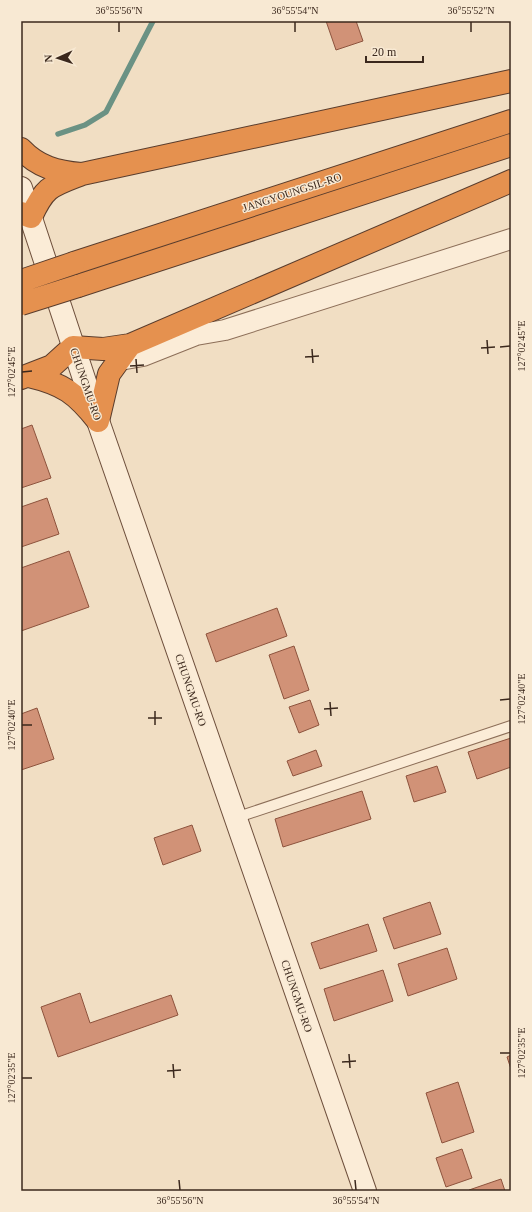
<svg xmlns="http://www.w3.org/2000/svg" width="532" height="1212" viewBox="0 0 532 1212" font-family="'Times New Roman',serif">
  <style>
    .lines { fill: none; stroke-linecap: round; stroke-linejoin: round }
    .stream { stroke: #6b9284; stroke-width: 5.5 }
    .building { fill: #d19277; stroke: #8d533d }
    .lane-casing { stroke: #8c6e58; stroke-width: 12 }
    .street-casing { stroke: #8c6e58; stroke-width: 22 }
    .secondary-casing { stroke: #6e4f3c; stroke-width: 24 }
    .highway-casing { stroke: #5a3d2d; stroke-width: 24 }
    .lane { stroke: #fbecd7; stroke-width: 10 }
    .street { stroke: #fbecd7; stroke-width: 20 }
    .secondary { stroke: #fbecd7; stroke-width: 22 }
    .highway { stroke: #e5914f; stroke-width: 22 }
    .highway-bridge-casing { stroke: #5a3d2d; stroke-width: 24; stroke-linecap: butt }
    .highway-bridge { stroke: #e5914f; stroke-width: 22 }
    .ticks { fill: none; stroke: #3b281d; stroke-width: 1.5 }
    .labels { text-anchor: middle; stroke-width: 3; stroke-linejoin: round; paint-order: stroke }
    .street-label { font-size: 11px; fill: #3b281d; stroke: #f8e9d3 }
    .neatline { fill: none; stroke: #3b281d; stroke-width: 1.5 }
    .ticks-label { font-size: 10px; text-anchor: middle; fill: #3b281d }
  </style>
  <rect width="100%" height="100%" fill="#f1dec3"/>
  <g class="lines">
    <path class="stream" d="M 58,134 L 85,125 L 106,112 L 153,21"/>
  </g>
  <path class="building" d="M 326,21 L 356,21 L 363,41 L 336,50 Z
    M 32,425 L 51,478 L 21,488 L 21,429 Z
    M 47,498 L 59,534 L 21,547 L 21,507 Z
    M 69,551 L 89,607 L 21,631 L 21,568 Z
    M 277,608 L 287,636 L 216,662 L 206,634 Z
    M 294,646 L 309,690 L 284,699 L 269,655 Z
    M 310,700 L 319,725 L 299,733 L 289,707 Z
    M 37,708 L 54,759 L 21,770 L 21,714 Z
    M 511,738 L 511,767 L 477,779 L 468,752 Z
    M 316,750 L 322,766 L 293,776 L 287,761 Z
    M 437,766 L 446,792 L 414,802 L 406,776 Z
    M 362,791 L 371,819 L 283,847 L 275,819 Z
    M 192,825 L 201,851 L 163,865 L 154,838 Z
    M 430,902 L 441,934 L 394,949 L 383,918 Z
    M 368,924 L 377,951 L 320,969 L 311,943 Z
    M 447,948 L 457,979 L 408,996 L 398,964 Z
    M 383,970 L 393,1001 L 334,1021 L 324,989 Z
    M 80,993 L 90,1023 L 171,995 L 178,1015 L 58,1057 L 41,1007 Z
    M 511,1055 L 511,1069 L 507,1057 Z
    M 458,1082 L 474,1132 L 442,1143 L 426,1093 Z
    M 462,1149 L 472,1178 L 446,1187 L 436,1158 Z
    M 501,1179 L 505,1191 L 469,1191 L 469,1190 Z"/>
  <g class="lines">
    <defs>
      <path id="lane" d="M 235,818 L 511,726"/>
      <path id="street" d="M 120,360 L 143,356 L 196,335 L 225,330 L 511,239"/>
      <path id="secondary" d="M 21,188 L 98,421 L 365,1191"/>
      <path id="highway" d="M 21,149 C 38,167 57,172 81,174
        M 21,213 L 31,217 C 45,186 51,186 82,174 L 511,81
        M 74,263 L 511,121
        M 78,286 L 511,145
        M 29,376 C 63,384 76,393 98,421
        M 21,378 L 52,366 L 73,347 L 103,349 L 130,345 L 511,181
        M 98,421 L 109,374 L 130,345"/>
    </defs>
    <use href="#lane" class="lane-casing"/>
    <use href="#street" class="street-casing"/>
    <use href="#secondary" class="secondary-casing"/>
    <use href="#highway" class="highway-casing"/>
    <use href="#lane" class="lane"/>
    <use href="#street" class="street"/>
    <use href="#secondary" class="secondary"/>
    <use href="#highway" class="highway"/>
    <defs>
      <path id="highway-bridge" d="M 21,281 L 74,263
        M 21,304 L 78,286"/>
    </defs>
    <use href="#highway-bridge" class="highway-bridge-casing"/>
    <use href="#highway-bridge" class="highway-bridge"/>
  </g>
  <path class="ticks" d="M 119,22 L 119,32M 295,22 L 295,32M 471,22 L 471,32M 487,340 L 488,354M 500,347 L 510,346M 481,348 L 495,347M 312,349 L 313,363M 305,357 L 319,356M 136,359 L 137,373M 130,366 L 144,365M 22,372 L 32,371M 500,700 L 510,699M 330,702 L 331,716M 324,709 L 338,708M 155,711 L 155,725M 148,718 L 162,718M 22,725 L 32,725M 500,1053 L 510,1053M 349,1054 L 350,1068M 342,1062 L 356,1061M 173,1064 L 174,1078M 167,1071 L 181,1070M 22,1078 L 32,1078M 179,1180 L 180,1190M 355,1180 L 356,1190"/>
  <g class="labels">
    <g class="street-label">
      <text transform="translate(292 192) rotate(-18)" y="4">JANGYOUNGSIL-RO</text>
      <text transform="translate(86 384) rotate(71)" y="4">CHUNGMU-RO</text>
      <text transform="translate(191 690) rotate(71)" y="4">CHUNGMU-RO</text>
      <text transform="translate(297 996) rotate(71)" y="4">CHUNGMU-RO</text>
    </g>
  </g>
  <rect width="532" height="1212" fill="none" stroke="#f8e9d3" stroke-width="44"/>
  <g transform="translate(58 58) rotate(267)" stroke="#f8e9d3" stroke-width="3" paint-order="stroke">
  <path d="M0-3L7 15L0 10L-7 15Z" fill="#3b281d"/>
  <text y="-6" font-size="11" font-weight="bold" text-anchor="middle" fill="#3b281d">N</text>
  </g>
  <path d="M366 56v6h57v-6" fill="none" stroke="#3b281d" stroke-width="2"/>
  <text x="372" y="56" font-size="12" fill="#3b281d" stroke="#f8e9d3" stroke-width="3" paint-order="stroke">20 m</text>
  <rect x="22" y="22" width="488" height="1168" class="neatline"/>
  <g class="ticks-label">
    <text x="119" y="14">36°55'56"N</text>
    <text x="295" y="14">36°55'54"N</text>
    <text x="471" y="14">36°55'52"N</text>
    <text transform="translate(521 346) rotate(-90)" y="4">127°02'45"E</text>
    <text transform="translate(11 372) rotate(-90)" y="4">127°02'45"E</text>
    <text transform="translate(521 699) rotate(-90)" y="4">127°02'40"E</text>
    <text transform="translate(11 725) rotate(-90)" y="4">127°02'40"E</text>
    <text transform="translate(521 1053) rotate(-90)" y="4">127°02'35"E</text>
    <text transform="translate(11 1078) rotate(-90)" y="4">127°02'35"E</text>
    <text x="180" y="1204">36°55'56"N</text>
    <text x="356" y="1204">36°55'54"N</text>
  </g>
</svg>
